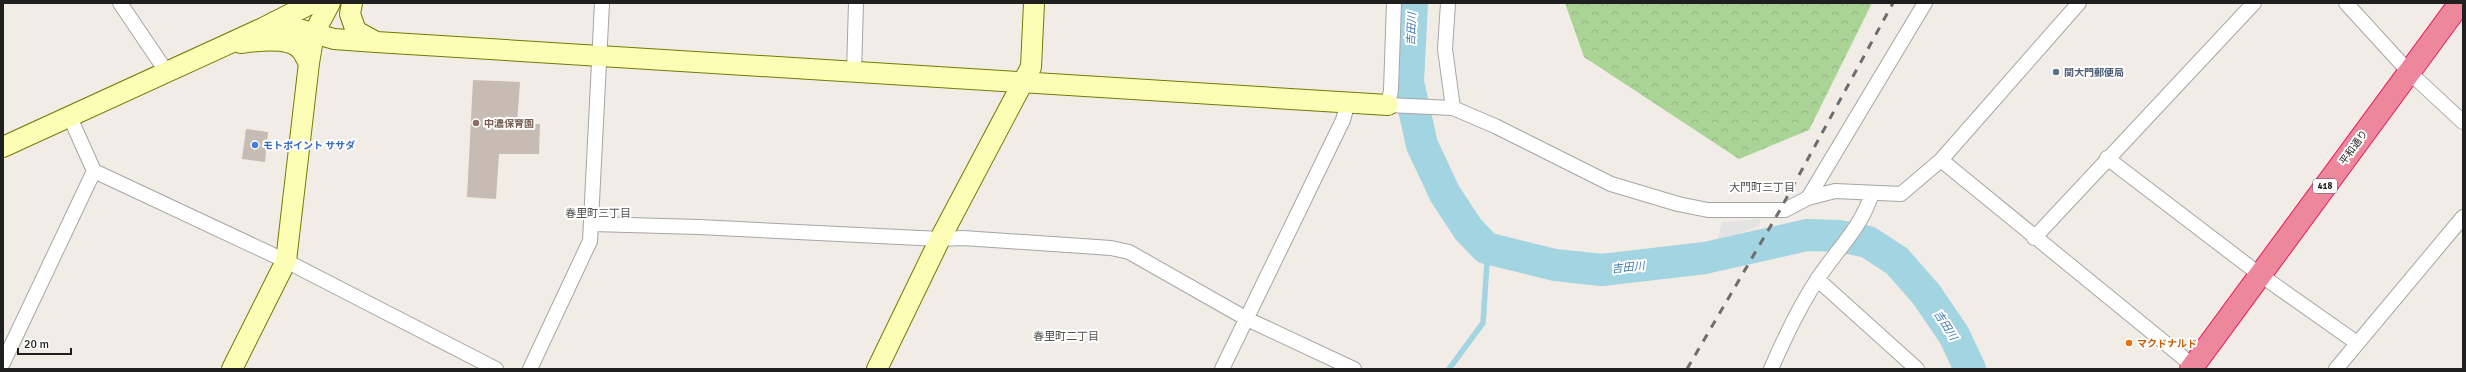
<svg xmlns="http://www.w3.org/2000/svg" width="2466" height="372" viewBox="0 0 2466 372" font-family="Signika,'Noto Sans JP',sans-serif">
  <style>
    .forest { fill: url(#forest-crowns) }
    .parking { fill: #e3e3e3 }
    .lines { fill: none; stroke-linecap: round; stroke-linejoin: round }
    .stream { stroke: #a2d4e1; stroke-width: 5.5 }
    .river { stroke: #a2d4e1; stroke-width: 32 }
    .building { fill: #c6bcb4 }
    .street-casing { stroke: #a6a6a6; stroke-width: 16 }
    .secondary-casing { stroke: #727c00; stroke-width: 22 }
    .highway-casing { stroke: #e81864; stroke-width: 24 }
    .street { stroke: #fff; stroke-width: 14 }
    .secondary { stroke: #fcfeb5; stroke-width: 20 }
    .highway { stroke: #ed879c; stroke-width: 22 }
    .rail { stroke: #6d6d6d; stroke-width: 3; stroke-dasharray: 8 8; stroke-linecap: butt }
    .service-dot { fill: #5c6f8a; stroke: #fff; stroke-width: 1.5 }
    .education-dot { fill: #8d6e63; stroke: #fff; stroke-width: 1.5 }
    .shop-dot { fill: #3f7fe0; stroke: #fff; stroke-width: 1.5 }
    .food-dot { fill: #e8710a; stroke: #fff; stroke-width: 1.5 }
    .labels { text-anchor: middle; stroke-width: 4; stroke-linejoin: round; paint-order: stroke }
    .shield { fill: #fff; stroke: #626262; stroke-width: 1 }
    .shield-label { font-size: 9px; font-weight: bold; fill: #1f1f1f }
    .service-label { font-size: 10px; font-weight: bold; fill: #4e5e75; stroke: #fff; text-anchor: start }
    .education-label { font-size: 10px; font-weight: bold; fill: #785e54; stroke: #fff; text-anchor: start }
    .shop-label { font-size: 10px; font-weight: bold; fill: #366cbe; stroke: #fff; text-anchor: start }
    .street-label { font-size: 10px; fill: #1f1f1f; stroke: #fff }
    .food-label { font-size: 10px; font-weight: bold; fill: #c56008; stroke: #fff; text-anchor: start }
    .water-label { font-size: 11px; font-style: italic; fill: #417aaf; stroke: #fff }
    .neighbourhood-label { font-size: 11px; fill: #525252; stroke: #fff }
  </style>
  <defs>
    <pattern id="forest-crowns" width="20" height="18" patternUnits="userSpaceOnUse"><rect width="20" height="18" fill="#aad396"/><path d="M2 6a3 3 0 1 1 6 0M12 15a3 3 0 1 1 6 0" fill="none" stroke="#92b581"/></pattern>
  </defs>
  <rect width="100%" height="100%" fill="#f1ece5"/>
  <path class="forest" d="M 1565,3 L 1872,3 L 1809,130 L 1739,159 L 1584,57 Z"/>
  <path class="parking" d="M 1760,219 L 1759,226 L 1717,242 L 1722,222 Z"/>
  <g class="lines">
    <path class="stream" d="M 1449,369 L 1483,323 L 1487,262 L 1486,248"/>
    <path class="river" d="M 1412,3 L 1408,82 L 1422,145 L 1445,194 L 1468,229 L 1486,248 L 1555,265 L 1602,270 L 1705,258 L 1807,235 L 1839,236 L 1868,242 L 1897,261 L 1926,294 L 1954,335 L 1970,369"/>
  </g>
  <path class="building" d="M 473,80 L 520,82 L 517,124 L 540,124 L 539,154 L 499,154 L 496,199 L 467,197 Z
    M 246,129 L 268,132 L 265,162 L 242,159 Z"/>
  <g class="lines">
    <defs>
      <path id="street" d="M 120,3 L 166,71
        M 1394,3 L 1391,90 L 1388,105 L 1453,108 L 1495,126 L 1611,184 L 1678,204 L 1708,210 L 1785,210 L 1808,198 L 1835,191 L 1901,194 L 1941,160 L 2079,3
        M 1448,3 L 1445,49 L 1453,108
        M 2346,3 L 2409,72 L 2463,122
        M 854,72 L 856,3
        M 69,115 L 94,171 L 286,261 L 496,369
        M 2107,158 L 2259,274 L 2357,343
        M 1941,160 L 2197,369
        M 1808,198 L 1925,3
        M 592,224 L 699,227 L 940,239 L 963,238 L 1111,248 L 1129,252 L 1247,319 L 1354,369
        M 2034,238 L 2254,3
        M 1817,279 L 1917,369
        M 3,363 L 94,171
        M 530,369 L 590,241 L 602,3
        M 1222,369 L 1343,120 L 1348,102
        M 1771,369 C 1784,339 1799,307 1817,280 C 1836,250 1861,229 1872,193
        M 2336,369 L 2463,217"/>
      <path id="secondary" d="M 352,3 L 350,14 L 356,31 L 376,42
        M 274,22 L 334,39 L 376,42 L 1388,105
        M 241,43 C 256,41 290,36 301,50 C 304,53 306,59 309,63
        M 3,147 L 263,28 L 312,3
        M 232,369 L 286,261 L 309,63 L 314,33 L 330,3
        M 877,369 L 940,239 L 1031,67 L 1034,3"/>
      <path id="highway" d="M 2191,369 L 2460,3"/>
    </defs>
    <use href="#street" class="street-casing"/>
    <use href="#secondary" class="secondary-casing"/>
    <use href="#highway" class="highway-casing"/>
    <use href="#street" class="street"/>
    <use href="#secondary" class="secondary"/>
    <use href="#highway" class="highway"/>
    <path class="rail" d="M 1687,369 L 1780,210 L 1893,3"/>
  </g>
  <circle class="service-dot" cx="2056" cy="72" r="4"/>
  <circle class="education-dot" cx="476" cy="123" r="4"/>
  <circle class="shop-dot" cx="255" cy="145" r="4"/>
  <circle class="food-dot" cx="2129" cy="343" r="4"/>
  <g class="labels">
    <rect class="shield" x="2313" y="179" width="24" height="14" rx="3"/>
    <g class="shield-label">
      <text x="2325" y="189">418</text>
    </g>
    <g class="service-label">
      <text x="2064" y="76">関大門郵便局</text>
    </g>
    <g class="education-label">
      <text x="484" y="127">中濃保育園</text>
    </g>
    <g class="shop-label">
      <text x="263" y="149">モトポイント ササダ</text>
    </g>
    <g class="street-label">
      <text transform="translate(2353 147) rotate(-54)" y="4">平和通り</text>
    </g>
    <g class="food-label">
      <text x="2137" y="347">マクドナルド</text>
    </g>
    <g class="water-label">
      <text transform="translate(1411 29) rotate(-87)" y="4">吉田川</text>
      <text transform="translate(1628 267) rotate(-6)" y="4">吉田川</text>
      <text transform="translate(1946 325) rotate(58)" y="4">吉田川</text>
    </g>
    <g class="neighbourhood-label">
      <text x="1762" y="191">大門町三丁目</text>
      <text x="598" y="217">春里町三丁目</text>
      <text x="1066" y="340">春里町二丁目</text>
    </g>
  </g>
  <rect width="2466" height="372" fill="none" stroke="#1f1f1f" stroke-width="8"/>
  <path d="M18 348v6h53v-6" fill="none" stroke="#1f1f1f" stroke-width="2"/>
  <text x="24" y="348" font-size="12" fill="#1f1f1f" stroke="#ffffff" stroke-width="3" paint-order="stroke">20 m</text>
</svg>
